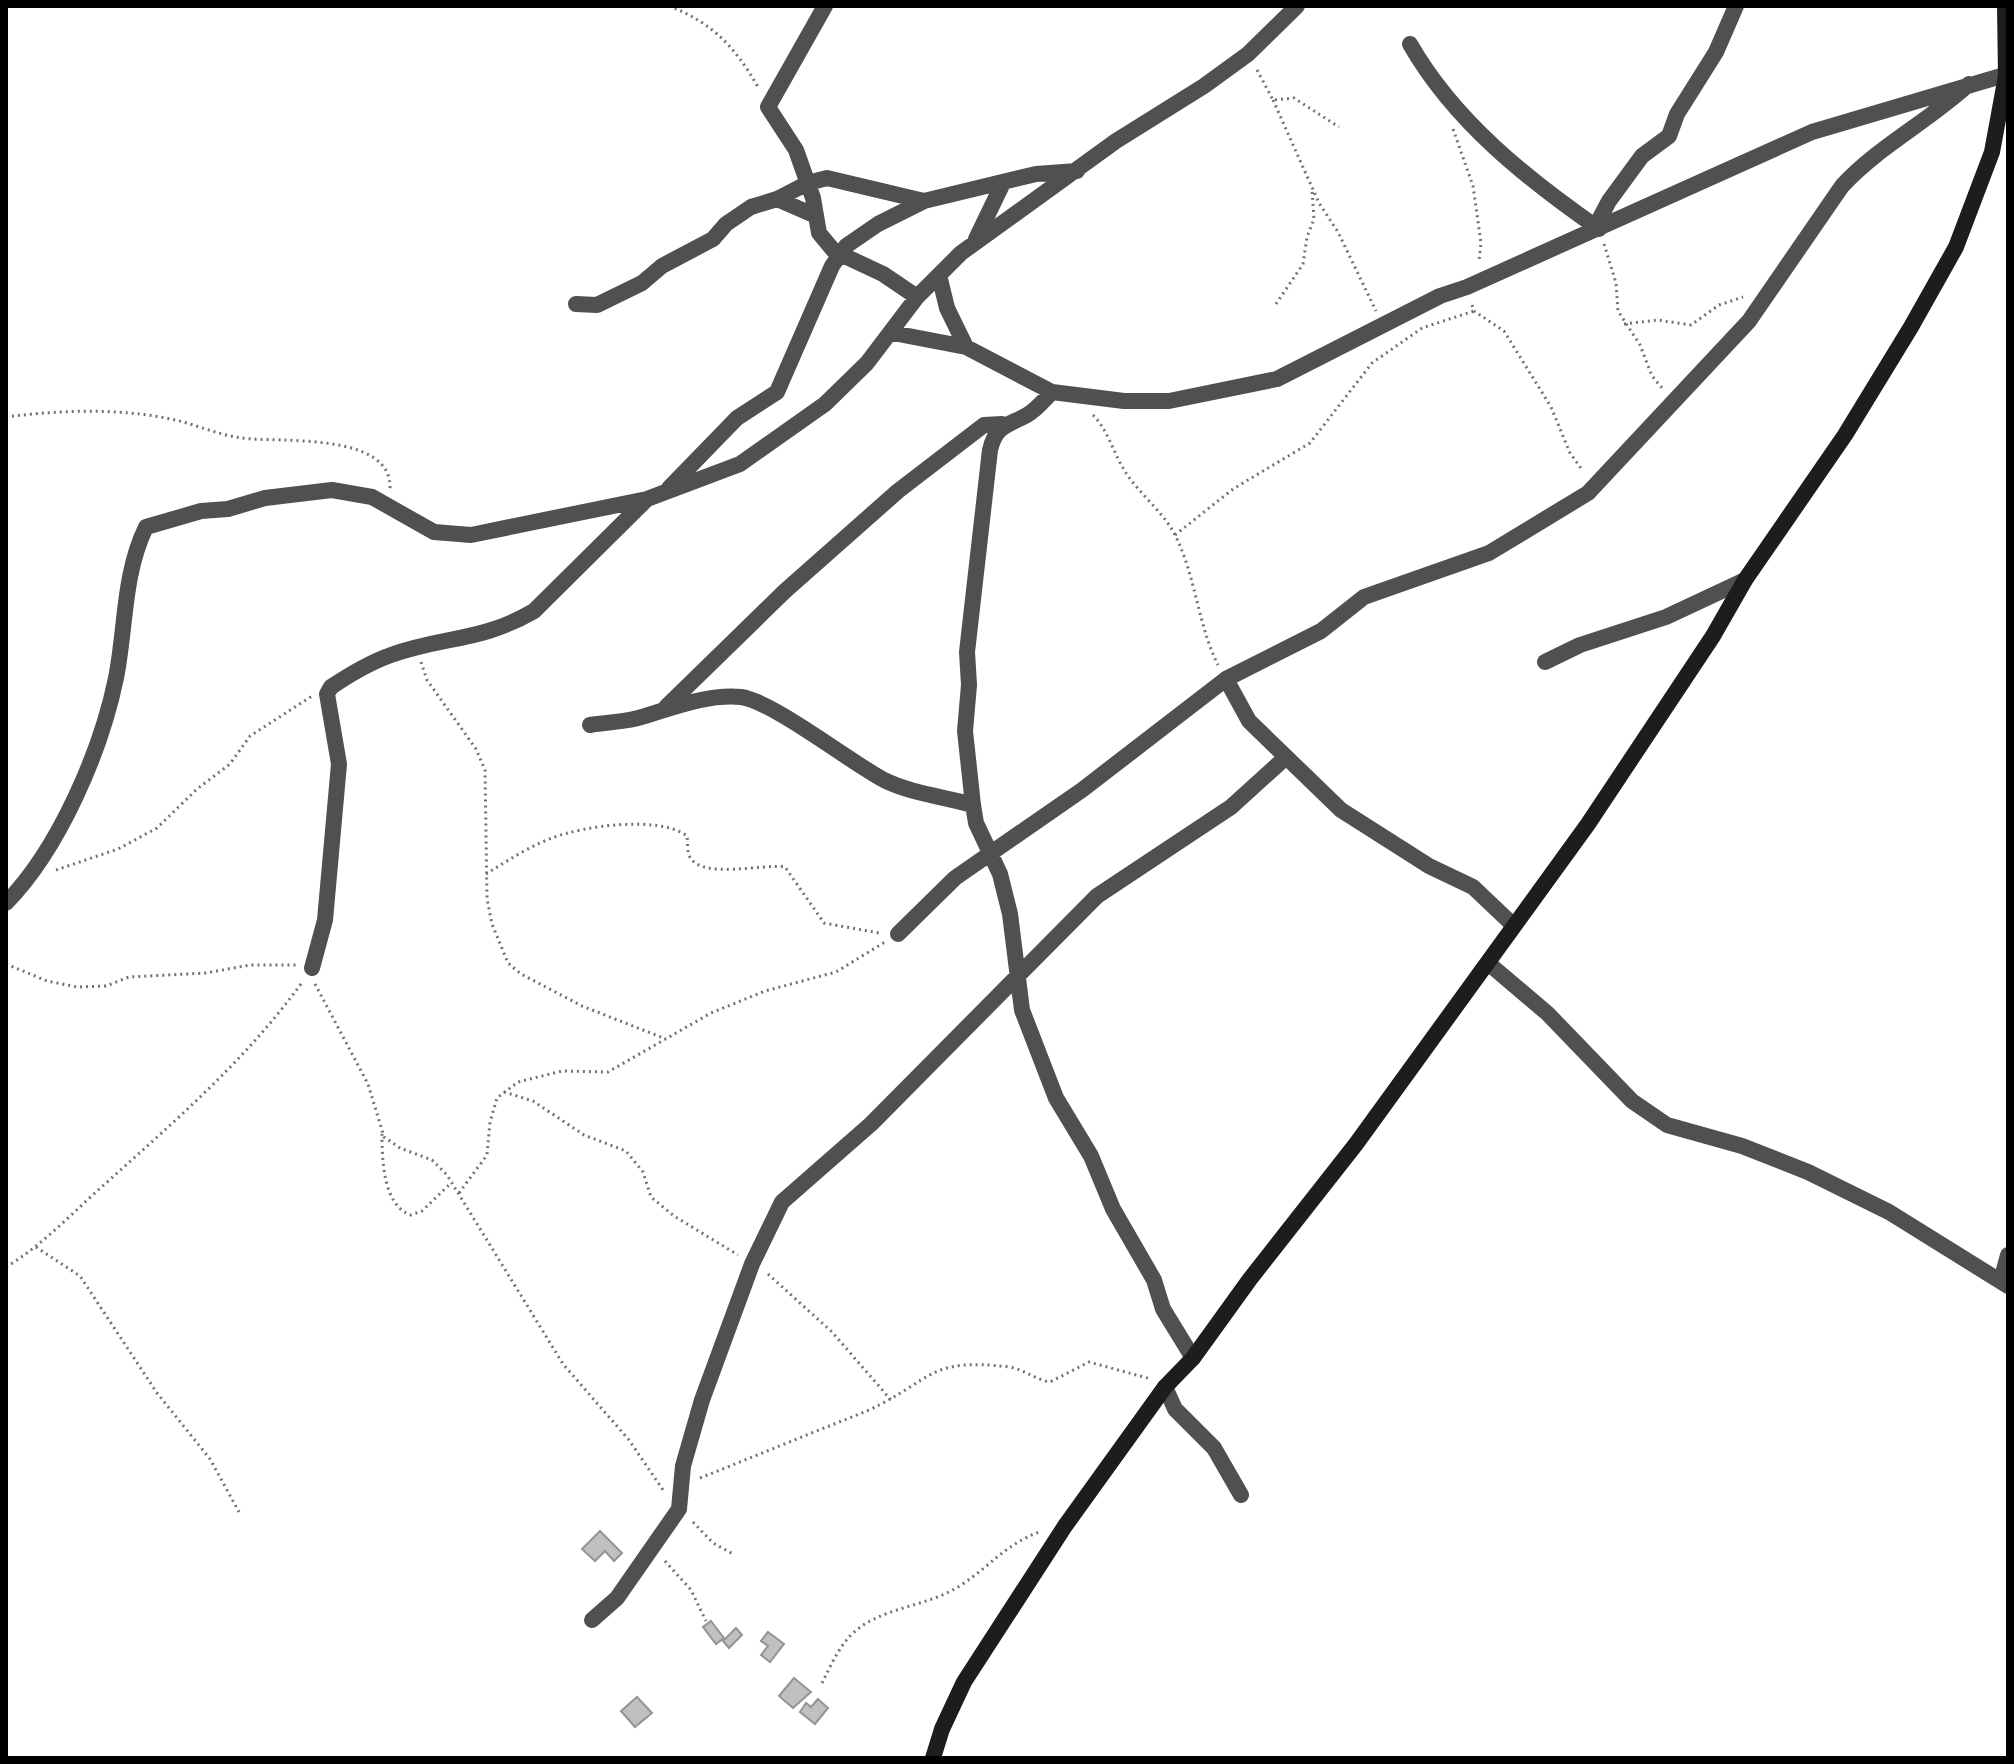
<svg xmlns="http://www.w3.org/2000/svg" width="2014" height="1764" viewBox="0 0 2014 1764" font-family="'Nunito Sans',sans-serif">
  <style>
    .building { fill: #c0c0c0; stroke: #949494; stroke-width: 2 }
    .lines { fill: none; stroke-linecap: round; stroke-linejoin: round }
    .path { stroke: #727272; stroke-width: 3; stroke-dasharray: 2 4; stroke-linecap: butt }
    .street { stroke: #505050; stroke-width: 16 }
    .secondary { stroke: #1d1d1d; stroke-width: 16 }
  </style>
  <rect width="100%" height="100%" fill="#fff"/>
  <path class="building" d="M 600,1531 L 622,1553 L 614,1561 L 605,1551 L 595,1561 L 582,1549 Z
    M 711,1621 L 724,1638 L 716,1644 L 703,1627 Z
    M 736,1628 L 742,1635 L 729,1648 L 723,1641 Z
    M 768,1632 L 784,1644 L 770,1662 L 761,1655 L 768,1646 L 761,1641 Z
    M 794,1678 L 811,1692 L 793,1708 L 779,1696 Z
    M 637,1697 L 652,1713 L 635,1727 L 621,1711 Z
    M 818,1699 L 828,1708 L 815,1724 L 800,1712 L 806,1703 L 811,1707 Z"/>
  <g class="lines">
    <path class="path" d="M 669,6 C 713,23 735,47 758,87
      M 1257,70 L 1273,100 L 1294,98 L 1339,127
      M 1273,100 L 1319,203 L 1338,232 L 1376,311
      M 1453,129 L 1473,186 L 1481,243 L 1479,261
      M 1604,244 L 1616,283 L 1618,311 L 1640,345 L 1652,376 L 1663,389
      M 1276,304 L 1303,264 L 1307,237 L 1314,219 L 1312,190
      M 1472,305 L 1474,311 L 1504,331 L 1551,407 L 1570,453 L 1583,471
      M 1624,324 L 1658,320 L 1691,325 L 1719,305 L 1743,297
      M 1093,415 C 1107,429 1113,451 1123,468 C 1137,493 1163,510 1176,537 C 1196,578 1198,625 1218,665
      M 6,417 C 61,410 117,408 171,419 C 195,424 218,435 242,438 C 277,443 393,431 390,489
      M 1175,535 L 1233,489 L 1310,443 L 1372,363 L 1422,328 L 1474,311
      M 421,662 L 427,680 L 476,749 L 485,770 L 487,899 L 492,924 L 508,963 L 521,974 L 582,1006 L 666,1039
      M 56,870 L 118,849 L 157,828 L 197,789 L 230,764 L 250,736 L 312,696
      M 486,874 C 507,861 528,847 552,838 C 583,826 659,815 687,836 C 688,842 687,850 689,855 C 699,881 764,863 785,867 L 824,923 L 879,933
      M 6,964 L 47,981 L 77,987 L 106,986 L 129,977 L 206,973 L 250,965 L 296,965
      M 315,984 L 368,1084 L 384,1137 L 400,1148 L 432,1160 L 447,1175 L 563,1364 L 629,1440 L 663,1490
      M 504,1092 L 533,1101 L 584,1135 L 626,1151 L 643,1172 L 651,1197 L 674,1216 L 738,1255
      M 382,1134 C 382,1159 383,1206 411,1215 L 422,1211 L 451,1183
      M 459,1193 L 487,1155 L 490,1122 L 497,1098 L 518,1082 L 562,1071 L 608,1072 L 711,1013 L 765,991 L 836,972 L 885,942
      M 36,1247 L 80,1276 L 157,1393 L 210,1459 L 239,1512
      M 6,1267 C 43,1245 73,1212 105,1184 C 176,1120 247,1059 303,981
      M 768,1274 L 832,1332 L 891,1400
      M 700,1478 L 869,1410 C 933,1380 928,1357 1009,1367 C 1024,1369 1036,1380 1050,1382 L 1089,1362 L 1151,1379
      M 693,1522 L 713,1543 L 733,1554
      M 665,1561 L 691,1590 L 706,1621
      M 822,1683 C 830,1667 838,1649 850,1636 C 879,1606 927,1608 961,1585 C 992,1565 1005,1544 1042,1531"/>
    <path class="street" d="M 825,6 L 768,107 L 796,150 L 813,198 L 819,233 L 834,251 L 883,274 L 917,297
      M 1410,44 C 1454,121 1527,179 1599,229 L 1600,218 L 1609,201 L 1642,156 L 1669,136 L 1677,114 L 1716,52 L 1736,6
      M 777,199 L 816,216
      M 976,239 L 1003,183
      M 939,275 L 947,308 L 966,347
      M 576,304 L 597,305 L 642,283 L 662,266 L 713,239 L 726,224 L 751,207 L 777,199 L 808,183 L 827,178 L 924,201 L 1036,174 L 1077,171
      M 893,333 L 966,347 L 1052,392 L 1124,401 L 1169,401 L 1277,379 L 1440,296 L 1467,287 L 1812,132 L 2008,74
      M 1052,392 C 1044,400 1036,410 1027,415 C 1007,426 996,425 990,450 L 967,652 L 969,685 L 965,731 L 973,805 L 976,823 L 1000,874 L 1010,914 L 1022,1010 L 1056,1098 L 1091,1156 L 1113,1209 L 1154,1280 L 1163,1309 L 1193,1358
      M 669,488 L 737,418 L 777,392 L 832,266 L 846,246 L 878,224 L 924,201
      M 1545,662 L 1580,645 L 1666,617 L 1745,580
      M 1226,679 L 1249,721 L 1341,810 L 1429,866 L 1473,887 L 1513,925
      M 666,707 L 785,591 L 898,491 L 984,425 L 1002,424
      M 590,725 C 608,722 628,722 645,716 C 675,707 708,694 741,697 C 772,701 850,762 884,780 C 910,793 945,797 973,805
      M 6,903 C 59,849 101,751 116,678 C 126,628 123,574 146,527 L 201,511 L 228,509 L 265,498 L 332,490 L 372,497 L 434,532 L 471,535 L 647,499 L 740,464 L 825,404 L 867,363 L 917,297 L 961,253 L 1116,141 L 1204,86 L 1248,54 L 1297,6
      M 898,934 L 955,878 L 1082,790 L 1226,679 L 1321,631 L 1364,597 L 1489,553 L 1588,493 L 1749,321 L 1842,186 C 1879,146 1929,121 1969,84
      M 1488,963 L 1547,1013 L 1632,1101 L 1667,1125 L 1742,1146 L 1808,1172 L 1889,1212 L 2008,1286
      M 312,968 L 325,920 L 339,764 L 327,694 L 331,687 C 349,675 371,662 391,655 C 444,636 481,642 534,611 L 647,499
      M 2001,1281 L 2008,1255
      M 1165,1387 L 1175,1409 L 1214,1448 L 1241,1495
      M 592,1620 L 617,1598 L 679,1509 L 683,1466 L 702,1400 L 752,1264 L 782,1202 L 871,1124 L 1097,896 L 1231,807 L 1285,758"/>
    <path class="secondary" d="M 933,1758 L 942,1729 L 964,1682 L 1065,1526 L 1165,1387 L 1193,1358 L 1250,1279 L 1356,1144 L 1588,824 L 1713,636 L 1745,580 L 1845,435 L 1911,327 L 1956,247 L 1992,152 L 2006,76 L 2005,6"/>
  </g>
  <rect width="2014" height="1764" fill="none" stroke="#000000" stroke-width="16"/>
</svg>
